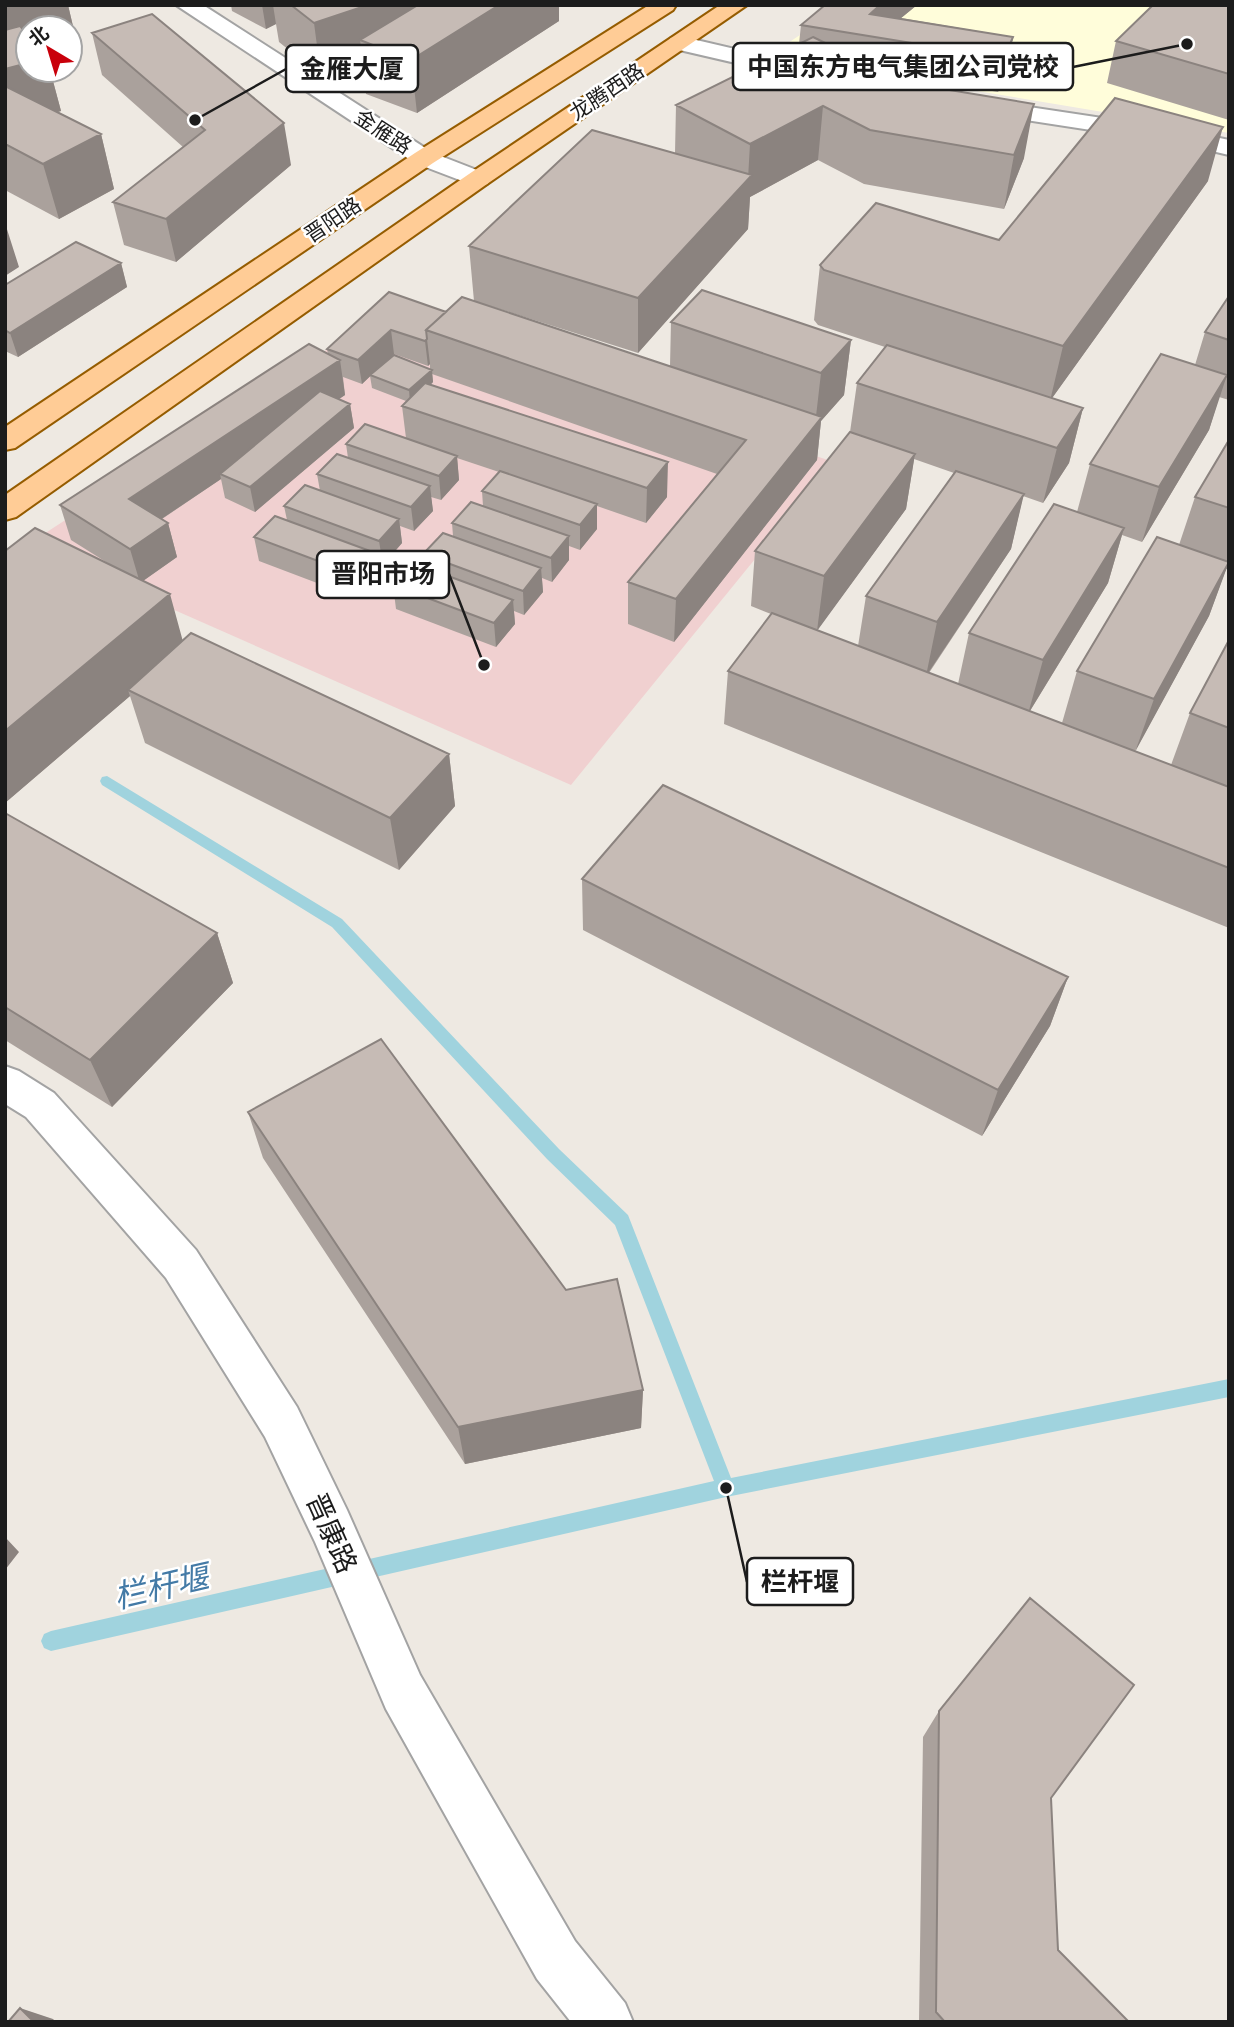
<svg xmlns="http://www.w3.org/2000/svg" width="1234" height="2027" viewBox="0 0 1234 2027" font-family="Inter,'Noto Sans SC',sans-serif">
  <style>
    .commercial { fill: #f0d0d0 }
    .education { fill: #fffdda }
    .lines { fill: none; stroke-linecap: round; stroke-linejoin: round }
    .stream { fill: #a0d3de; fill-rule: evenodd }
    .minor-casing { stroke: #a3a3a3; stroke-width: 4 }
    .tertiary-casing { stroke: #a3a3a3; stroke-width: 4 }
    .primary-casing { stroke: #955c00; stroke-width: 4 }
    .minor { fill: #fff; fill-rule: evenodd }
    .tertiary { fill: #fff; fill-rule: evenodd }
    .primary { fill: #ffcc96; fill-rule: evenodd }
    .wall { fill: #aaa19c; fill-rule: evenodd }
    .shaded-wall { fill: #8b837f }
    .building { fill: #c6bbb5; stroke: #8b837f; stroke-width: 2 }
    .labels { text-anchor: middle; stroke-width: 5; stroke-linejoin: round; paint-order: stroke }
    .far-street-label { font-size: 21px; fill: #1c1c1c; stroke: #fff }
    .near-street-label { font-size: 28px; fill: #1c1c1c; stroke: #fff }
    .near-water-label { font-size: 32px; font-style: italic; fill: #437aa6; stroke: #fff }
    .leader { fill: none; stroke: #1c1c1c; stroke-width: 2.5 }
    .callout-dot { fill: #1c1c1c; stroke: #fff; stroke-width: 2.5 }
    .callout { fill: #fff; stroke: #1c1c1c; stroke-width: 2.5 }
    .callout-label { font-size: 26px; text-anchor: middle; font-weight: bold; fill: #1c1c1c }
  </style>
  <rect width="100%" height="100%" fill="#eee9e2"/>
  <path class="commercial" d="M 383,313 L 834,462 L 571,785 L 27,545 Z"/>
  <path class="education" d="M 845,5 L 1229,5 L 1229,133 L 773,57 L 779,49 Z"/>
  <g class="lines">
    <path class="stream" d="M 107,776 L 342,919 L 559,1149 L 628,1215 L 731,1478 L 1229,1379 L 1229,1397 L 726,1497 L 51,1651 L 44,1648 L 41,1641 L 44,1634 L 51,1631 L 714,1481 L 615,1225 L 547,1159 L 332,927 L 102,785 L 100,781 L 102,777 Z"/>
    <defs>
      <path id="minor" d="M 679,36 L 821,69 L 825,74 L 821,79 L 813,81 L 671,48 L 667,43 L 671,38 Z
        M 982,100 L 1182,130 L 1229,140 L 1229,155 L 1182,144 L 973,112 L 970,107 L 973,102 Z
        M 5,1066 L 19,1071 L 54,1093 L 196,1250 L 297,1407 L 347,1510 L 420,1675 L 575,1941 L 625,2003 L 633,2022 L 571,2022 L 537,1979 L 386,1709 L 315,1542 L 265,1437 L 166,1278 L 26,1117 L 5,1104 Z"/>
      <path id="tertiary" d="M 176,5 L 203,5 L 433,153 L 487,174 L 491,179 L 487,184 L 478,187 L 415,163 Z"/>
      <path id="primary" d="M 649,5 L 676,5 L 673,10 L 433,163 L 15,448 L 5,450 L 5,427 L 415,153 Z
        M 720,5 L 747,5 L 487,184 L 16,517 L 5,520 L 5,495 L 469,174 Z"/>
    </defs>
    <use href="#minor" class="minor-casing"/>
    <use href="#tertiary" class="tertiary-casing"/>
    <use href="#primary" class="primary-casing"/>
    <use href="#minor" class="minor"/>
    <use href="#tertiary" class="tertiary"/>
    <use href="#primary" class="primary"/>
  </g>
  <path class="wall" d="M 5,5 L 68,5 L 76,39 L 70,41 L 70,28 L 28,28 L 28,70 L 50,70 L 61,111 L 58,112 L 101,134 L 114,189 L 59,219 L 5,190 Z
    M 231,5 L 559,5 L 559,21 L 417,113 L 366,94 L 363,62 L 321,76 L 279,42 L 276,24 L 266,29 L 232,11 Z
    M 825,5 L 917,5 L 901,18 L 1013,37 L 1007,70 L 998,92 L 887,73 L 1024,158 L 1004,209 L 864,184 L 818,160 L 750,197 L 748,229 L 638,353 L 484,304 L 670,366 L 671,322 L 851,340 L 844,395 L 821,421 L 817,460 L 674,642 L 628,624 L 628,582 L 717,474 L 432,374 L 433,382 L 431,385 L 667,497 L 646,523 L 597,506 L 597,529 L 580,550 L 569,546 L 569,560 L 552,582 L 542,578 L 543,592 L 524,615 L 514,611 L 515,624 L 496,647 L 396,609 L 393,585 L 425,567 L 423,554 L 453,536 L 452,523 L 483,506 L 482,491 L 499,472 L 457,458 L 459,480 L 441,500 L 431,497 L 433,511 L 414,531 L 400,526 L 402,543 L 383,565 L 372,561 L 374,575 L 354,597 L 259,561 L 254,537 L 287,520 L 284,506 L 320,491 L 317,474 L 348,458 L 346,444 L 406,438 L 402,406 L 406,401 L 372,388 L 370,376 L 362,384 L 343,377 L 345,395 L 339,399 L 350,404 L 354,428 L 255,512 L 225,498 L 221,479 L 162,519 L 168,523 L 177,557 L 143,581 L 183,641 L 449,754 L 455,806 L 399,870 L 145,743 L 130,696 L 5,803 L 5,551 L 114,567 L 71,540 L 60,505 L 328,354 L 327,349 L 446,312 L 474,301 L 469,246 L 675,153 L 676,105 L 799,44 L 801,25 ZM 394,354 L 428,366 L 430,364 L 430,369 L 379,368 Z
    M 1229,5 L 1229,120 L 1107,83 L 1116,41 Z
    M 92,33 L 291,165 L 176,262 L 124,245 L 113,202 L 183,147 L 102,75 Z
    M 1208,181 L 1052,398 L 1083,408 L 1069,463 L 1043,503 L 1023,496 L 1011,549 L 929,673 L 958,684 L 969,633 L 1077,512 L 1090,464 L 1195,365 L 1205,332 L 1229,296 L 1229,400 L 1219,397 L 1209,430 L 1142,542 L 1122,535 L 1108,583 L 1030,711 L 1062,723 L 1077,671 L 1179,545 L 1195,497 L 1229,440 L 1229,569 L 1226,569 L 1209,616 L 1135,751 L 1171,765 L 1190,713 L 1229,640 L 1229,928 L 724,724 L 728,671 L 771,614 L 751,606 L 755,551 L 850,432 L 857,383 L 885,347 L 818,325 L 814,320 L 820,265 L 999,240 ZM 914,459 L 954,473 L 866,596 L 858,646 L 817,630 L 906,509 Z
    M 121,263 L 127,287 L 18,357 L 5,351 L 5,285 Z
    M 5,813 L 217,933 L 233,983 L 112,1107 L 5,1040 Z
    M 582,879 L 1068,977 L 1050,1026 L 982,1136 L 583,930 Z
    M 248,1112 L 566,1290 L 643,1390 L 641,1428 L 465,1464 L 263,1158 Z
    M 939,1711 L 1051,1798 L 1058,1950 L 1129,2022 L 919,2022 L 923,1737 Z"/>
  <path class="shaded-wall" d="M 5,5 L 68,5 L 76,39 L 70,41 L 70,28 L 28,28 L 28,55 L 5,62 Z
    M 262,5 L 273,5 L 276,24 L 266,29 Z
    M 368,5 L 481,5 L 360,40 L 363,62 L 321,76 L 314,23 Z
    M 499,5 L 559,5 L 559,21 L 417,113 L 411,60 Z
    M 880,5 L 917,5 L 878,37 L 870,14 Z
    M 1013,37 L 1007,70 L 998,92 L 1004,58 Z
    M 28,63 L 28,70 L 50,70 L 61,111 L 5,127 L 5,69 Z
    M 1034,104 L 1024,158 L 1004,209 L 1014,155 Z
    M 823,106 L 818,160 L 750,197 L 748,229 L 638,353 L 638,298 L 748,179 L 750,144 Z
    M 284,123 L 291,165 L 176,262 L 166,219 Z
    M 1223,127 L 1208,181 L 1050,401 L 1063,346 Z
    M 101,134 L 114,189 L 59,219 L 43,164 Z
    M 5,223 L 19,267 L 5,276 Z
    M 121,263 L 127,287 L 18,357 L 10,333 Z
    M 391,330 L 394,354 L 362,384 L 358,360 Z
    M 427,339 L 430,364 L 428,366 L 425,341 Z
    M 851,340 L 844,395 L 821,421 L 817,460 L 674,642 L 676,599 L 815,425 L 821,373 Z
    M 340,360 L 345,395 L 225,476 L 220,474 L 221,479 L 139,534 L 129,499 Z
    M 432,370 L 433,382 L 410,403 L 409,390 Z
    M 1227,375 L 1209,430 L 1142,542 L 1159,487 Z
    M 350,404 L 354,428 L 255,512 L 250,487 Z
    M 1083,408 L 1069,463 L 1043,503 L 1057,448 Z
    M 915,454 L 906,509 L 817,631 L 824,576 Z
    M 457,456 L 459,480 L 441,500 L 439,476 Z
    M 668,462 L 667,497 L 646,523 L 647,488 Z
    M 430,486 L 433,511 L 414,531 L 411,507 Z
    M 1024,494 L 1011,549 L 926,676 L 937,622 Z
    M 597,504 L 597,529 L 580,550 L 580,525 Z
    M 399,519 L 402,543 L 383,565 L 379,541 Z
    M 168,523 L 177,557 L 140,583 L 130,549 Z
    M 1124,528 L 1108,583 L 1028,714 L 1043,660 Z
    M 569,536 L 569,560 L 552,582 L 551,558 Z
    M 370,551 L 374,575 L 354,597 L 350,573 Z
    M 1229,562 L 1209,616 L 1135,752 L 1154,699 Z
    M 541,568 L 543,592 L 524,615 L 523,591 Z
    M 170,594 L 185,649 L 128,690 L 130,696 L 5,803 L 5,731 Z
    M 513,600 L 515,624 L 496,647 L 494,623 Z
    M 449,754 L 455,806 L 399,870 L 390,818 Z
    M 217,933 L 233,983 L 112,1107 L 90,1060 Z
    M 1068,977 L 1050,1026 L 982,1136 L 998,1090 Z
    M 643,1390 L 641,1428 L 465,1464 L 458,1427 Z
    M 5,1537 L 19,1552 L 5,1570 Z
    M 20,2008 L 53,2019 L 56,2022 L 34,2022 Z"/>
  <path class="building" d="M 291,5 L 368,5 L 314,23 Z
    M 418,5 L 499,5 L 411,60 L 360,40 Z
    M 825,5 L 880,5 L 870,14 L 1013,37 L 1004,58 L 801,25 Z
    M 1153,5 L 1229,5 L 1229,74 L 1116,41 Z
    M 152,14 L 284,123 L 166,219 L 113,202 L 205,130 L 92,33 Z
    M 20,26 L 28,36 L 28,63 L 5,69 L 5,30 Z
    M 813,37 L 907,83 L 1034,104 L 1014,155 L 870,130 L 823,106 L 750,144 L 676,105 Z
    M 5,86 L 101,134 L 43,164 L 5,144 Z
    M 1115,98 L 1223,127 L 1063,346 L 824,270 L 820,265 L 876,203 L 999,240 Z
    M 592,130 L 752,175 L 638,298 L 469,246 Z
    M 76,242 L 121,263 L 10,333 L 5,330 L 5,285 Z
    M 702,290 L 851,340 L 821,373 L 671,322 Z
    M 389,292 L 446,312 L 426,330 L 427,339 L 425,341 L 391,330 L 358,360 L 327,349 Z
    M 1229,296 L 1229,340 L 1205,332 Z
    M 462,297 L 822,417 L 676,599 L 628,582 L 746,440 L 426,330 Z
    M 309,344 L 340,360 L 129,499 L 168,523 L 130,549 L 60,505 Z
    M 887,345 L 1083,408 L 1057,448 L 857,383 Z
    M 1161,354 L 1227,375 L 1159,487 L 1090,464 Z
    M 394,355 L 432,370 L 409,390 L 370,375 Z
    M 425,383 L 668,462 L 647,488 L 402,406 Z
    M 320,391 L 350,404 L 250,487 L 220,474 Z
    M 365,424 L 457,456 L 439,476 L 346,444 Z
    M 850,432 L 915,454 L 824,576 L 755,551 Z
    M 1229,440 L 1229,508 L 1195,497 Z
    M 337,454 L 430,486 L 411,507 L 317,474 Z
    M 500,471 L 597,504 L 580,525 L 482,491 Z
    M 956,471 L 1024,494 L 937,622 L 866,596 Z
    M 305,485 L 399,519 L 379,541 L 284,506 Z
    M 471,502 L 569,536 L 551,558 L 452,523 Z
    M 1054,504 L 1124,528 L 1043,660 L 969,633 Z
    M 275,516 L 370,551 L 350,573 L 254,537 Z
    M 35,528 L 170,594 L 5,731 L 5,551 Z
    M 443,533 L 541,568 L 523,591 L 423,554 Z
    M 1157,537 L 1229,562 L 1154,699 L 1077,671 Z
    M 413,563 L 513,600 L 494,623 L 393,585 Z
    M 772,613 L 1229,787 L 1229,868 L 728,671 Z
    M 191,633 L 449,754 L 390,818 L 128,690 Z
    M 1229,640 L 1229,728 L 1190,713 Z
    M 663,785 L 1068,977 L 998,1090 L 582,879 Z
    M 5,813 L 217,933 L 90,1060 L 5,1007 Z
    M 381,1039 L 566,1290 L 617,1279 L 643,1390 L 458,1427 L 248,1112 Z
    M 1030,1598 L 1134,1685 L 1051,1798 L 1058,1950 L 1129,2022 L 945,2022 L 936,2012 L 939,1711 Z
    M 20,2008 L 34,2022 L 8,2022 Z"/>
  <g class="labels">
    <g class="far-street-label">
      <text transform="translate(607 92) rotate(-34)" y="7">龙腾西路</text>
      <text transform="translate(383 132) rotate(33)" y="7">金雁路</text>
      <text transform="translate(333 220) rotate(-34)" y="7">晋阳路</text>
    </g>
    <g class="near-street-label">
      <text transform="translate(332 1533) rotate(66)" y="10">晋康路</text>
    </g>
    <g class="near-water-label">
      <text transform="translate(161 1587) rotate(-13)" y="11">栏杆堰</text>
    </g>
  </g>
  <path class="leader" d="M1187 44L1073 67M195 120L286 69M484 665L449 574M726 1488L747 1582"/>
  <g class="callout-dot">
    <circle cx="1187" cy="44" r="7"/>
    <circle cx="195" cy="120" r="7"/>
    <circle cx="484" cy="665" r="7"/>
    <circle cx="726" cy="1488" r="7"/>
  </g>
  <g class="callout">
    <rect x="733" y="43" width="340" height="47" rx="7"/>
    <rect x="286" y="45" width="132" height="47" rx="7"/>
    <rect x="317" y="551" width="132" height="47" rx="7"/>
    <rect x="747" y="1558" width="106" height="47" rx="7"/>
  </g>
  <g class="callout-label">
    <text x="903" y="76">中国东方电气集团公司党校</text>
    <text x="352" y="78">金雁大厦</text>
    <text x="383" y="583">晋阳市场</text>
    <text x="800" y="1591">栏杆堰</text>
  </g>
  <rect width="1234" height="2027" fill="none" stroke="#1c1c1c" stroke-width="14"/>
  <g transform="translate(49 49) rotate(322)"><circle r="33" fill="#ffffff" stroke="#a4a4a4" stroke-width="2"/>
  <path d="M0-5L12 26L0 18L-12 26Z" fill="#c9000b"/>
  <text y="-10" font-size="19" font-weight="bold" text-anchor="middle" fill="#1c1c1c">北</text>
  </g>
</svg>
